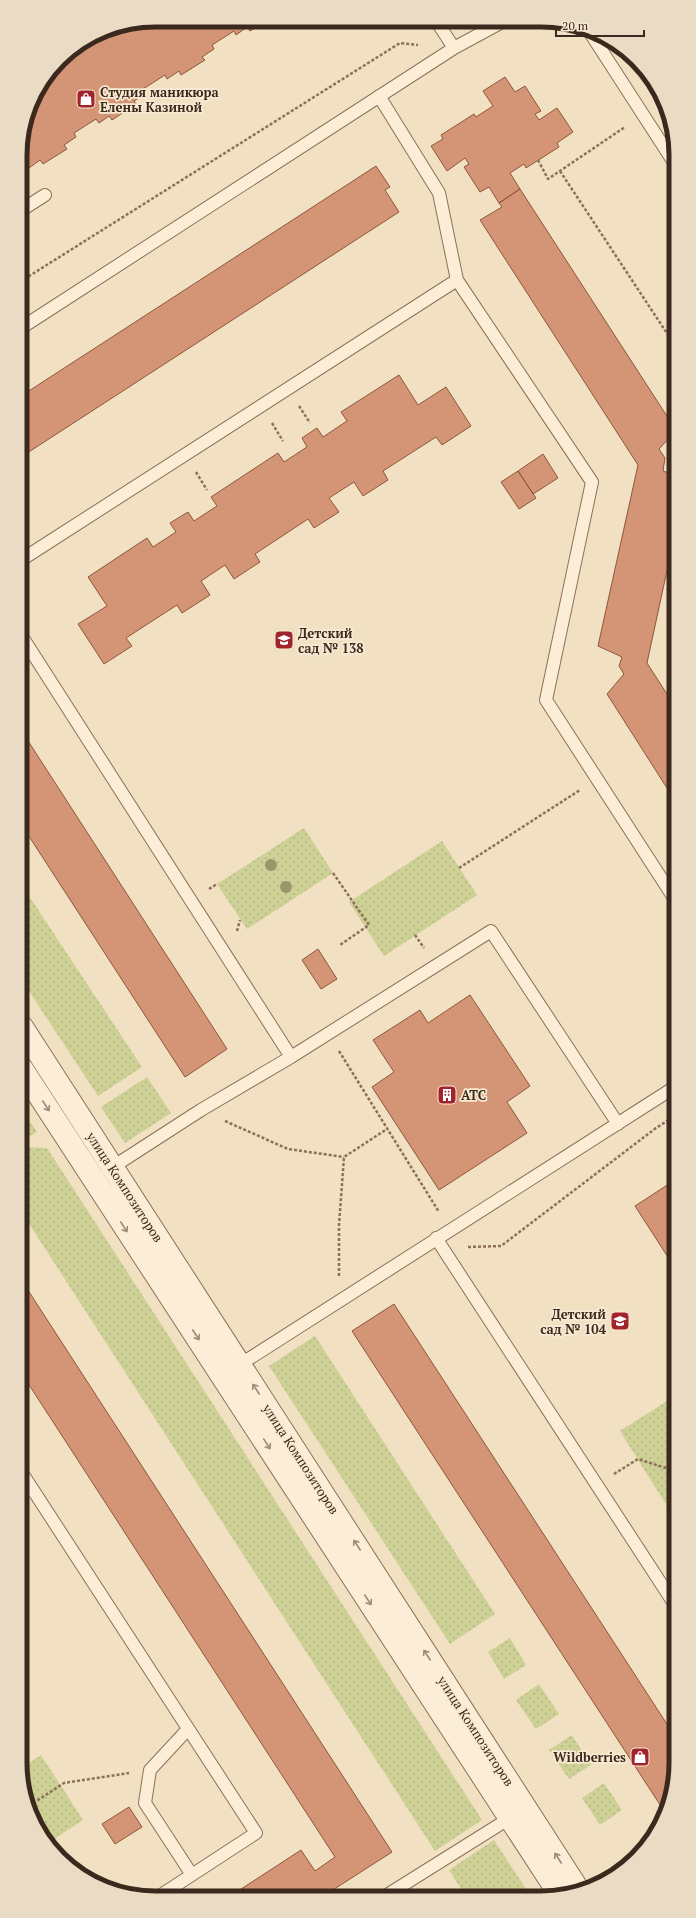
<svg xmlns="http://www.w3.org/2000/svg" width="696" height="1918" viewBox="0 0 696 1918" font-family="'PT Serif',serif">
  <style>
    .grass { fill: url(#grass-dots) }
    .building { fill: #d39575; stroke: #8e563b }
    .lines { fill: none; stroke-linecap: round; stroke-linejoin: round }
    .service-casing { stroke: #8d7058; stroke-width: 14 }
    .tertiary-casing { stroke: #8d7058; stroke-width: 24 }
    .path { stroke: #8d7058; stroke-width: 2.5; stroke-dasharray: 3 2; stroke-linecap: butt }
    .service { stroke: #fbedd6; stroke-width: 12 }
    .tertiary { stroke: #fbedd6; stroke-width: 22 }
    .tree { fill: #98966a }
    .oneway { stroke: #9c8b7a }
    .labels { text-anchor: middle; stroke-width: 3.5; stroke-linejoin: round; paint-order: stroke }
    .poi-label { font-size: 13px; font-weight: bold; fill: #3c291d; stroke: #f8ead2; text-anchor: start }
    .street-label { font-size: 13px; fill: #3c291d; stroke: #f8ead2 }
    .rim { fill: none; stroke: #3c291d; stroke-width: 5 }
  </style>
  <defs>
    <pattern id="grass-dots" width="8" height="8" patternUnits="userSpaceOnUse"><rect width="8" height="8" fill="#ced195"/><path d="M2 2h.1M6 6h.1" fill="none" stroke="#b2b380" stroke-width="1.8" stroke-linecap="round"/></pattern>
  </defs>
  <rect width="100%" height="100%" fill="#f1e0c2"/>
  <path class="grass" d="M 304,828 L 333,873 L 247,929 L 217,884 Z
    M 442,841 L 477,895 L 384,956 L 349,902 Z
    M 21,884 L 142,1067 L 98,1096 L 21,979 Z
    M 147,1077 L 171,1113 L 125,1143 L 101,1107 Z
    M 22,1110 L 37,1132 L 27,1138 L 22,1138 Z
    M 22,1147 L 47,1148 L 482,1820 L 435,1851 L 22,1213 Z
    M 315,1336 L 495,1614 L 450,1644 L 269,1366 Z
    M 675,1396 L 675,1511 L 672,1514 L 620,1431 Z
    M 510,1638 L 526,1665 L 504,1679 L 488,1652 Z
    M 539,1684 L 559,1714 L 536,1729 L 516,1700 Z
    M 572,1735 L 591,1765 L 569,1779 L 549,1750 Z
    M 41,1755 L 83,1820 L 48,1843 L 38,1830 L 23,1789 L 23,1767 Z
    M 604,1783 L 622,1810 L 600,1825 L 582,1798 Z
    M 494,1840 L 530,1895 L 465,1895 L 449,1870 Z"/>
  <path class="building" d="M 155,20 L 267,21 L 250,31 L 247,27 L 236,35 L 234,31 L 212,45 L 214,49 L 202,57 L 205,60 L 181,75 L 179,71 L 167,79 L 165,75 L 143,89 L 146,93 L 134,101 L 136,104 L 112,120 L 109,116 L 99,123 L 96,119 L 74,133 L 76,137 L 64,145 L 67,149 L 43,164 L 40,160 L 29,168 L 27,164 L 20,168 L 20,146 L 34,95 L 51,73 L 68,63 L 66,60 L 102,36 L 104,39 L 124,26 Z
    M 505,77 L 515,92 L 525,86 L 541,111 L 535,114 L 539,120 L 557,108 L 573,132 L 557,143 L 559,147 L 526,168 L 524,164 L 510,173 L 520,189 L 499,203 L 489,187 L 480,192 L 464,167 L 469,164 L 465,158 L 447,171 L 431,146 L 443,139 L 441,135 L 474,114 L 476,117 L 493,106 L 483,91 Z
    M 376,166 L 390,187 L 385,190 L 399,212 L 21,457 L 21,396 Z
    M 520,189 L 674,427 L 674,433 L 659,449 L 665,458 L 663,471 L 674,475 L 674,538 L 647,663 L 674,705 L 674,799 L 607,694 L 624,674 L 619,666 L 622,657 L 598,646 L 638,465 L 480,220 L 502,207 L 499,203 Z
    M 399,375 L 418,405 L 446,387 L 471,426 L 442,445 L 436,437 L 383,471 L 388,480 L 363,496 L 354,482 L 329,498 L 339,512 L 314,528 L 308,519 L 255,554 L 260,562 L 234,579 L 225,565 L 201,581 L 210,595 L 182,613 L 177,605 L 126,638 L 132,646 L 104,664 L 78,624 L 107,606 L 88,577 L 147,538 L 153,547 L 176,532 L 170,523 L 188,512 L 194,521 L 217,506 L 211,497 L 278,453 L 284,462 L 307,447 L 302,438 L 317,428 L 323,437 L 347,421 L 341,412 Z
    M 543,454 L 558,478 L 533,494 L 518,471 Z
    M 518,471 L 536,498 L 519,509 L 501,482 Z
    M 21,730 L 227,1049 L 185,1077 L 21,824 Z
    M 318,949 L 337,979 L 321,989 L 302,960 Z
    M 470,995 L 530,1086 L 507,1102 L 527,1133 L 439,1190 L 372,1087 L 394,1072 L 373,1040 L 420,1010 L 428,1023 Z
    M 675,1180 L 675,1268 L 635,1206 Z
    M 22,1281 L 392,1852 L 325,1895 L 232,1895 L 301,1850 L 315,1871 L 335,1857 L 22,1374 Z
    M 394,1304 L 676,1738 L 676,1771 L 666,1814 L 352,1331 Z
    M 129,1807 L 142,1827 L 115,1844 L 102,1824 Z
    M 642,1845 L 644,1849 L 643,1852 L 630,1862 L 626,1857 Z"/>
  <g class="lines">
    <defs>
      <path id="service" d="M 437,22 L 454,48
        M 589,31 L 673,161
        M 379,96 L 439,193 L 457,280 L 592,482 L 546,700 L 674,898
        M 20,211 L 45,195
        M 21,328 L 454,48 L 502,22
        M 21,560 L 457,280
        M 21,635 L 291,1057 L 201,1110 L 108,1170
        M 22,1055 L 34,1047
        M 291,1057 L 491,931 L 618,1124
        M 436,1238 L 675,1605
        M 236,1367 L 675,1087
        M 22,1473 L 256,1833 L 161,1895
        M 188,1729 L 150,1770 L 145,1803 L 192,1875
        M 387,1895 L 510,1818"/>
      <path id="tertiary" d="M 22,1027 L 579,1891
        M 22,1069 L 560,1895"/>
    </defs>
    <use href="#service" class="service-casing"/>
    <use href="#tertiary" class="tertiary-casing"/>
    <path class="path" d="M 538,160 L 548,179 L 625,127
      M 560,171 L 674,344
      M 21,289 L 26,278 L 400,43 L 418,45
      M 299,406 L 310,423
      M 272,423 L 283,441
      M 196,472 L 207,490
      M 459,868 L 580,790
      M 333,873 L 369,925 L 340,945
      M 209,889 L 217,884
      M 237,931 L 240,920
      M 415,935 L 424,948
      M 339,1051 L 439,1212
      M 225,1121 L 288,1149 L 344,1157
      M 468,1247 L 501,1246 L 656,1128 L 675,1116
      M 339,1276 L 339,1225 L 344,1157 L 387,1129
      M 614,1474 L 638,1459 L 675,1471
      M 29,1806 L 64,1783 L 129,1773"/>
    <use href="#service" class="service"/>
    <use href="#tertiary" class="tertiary"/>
  </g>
  <g class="tree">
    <circle cx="271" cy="865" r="6"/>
    <circle cx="286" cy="887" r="6"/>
  </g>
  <defs><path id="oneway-shaft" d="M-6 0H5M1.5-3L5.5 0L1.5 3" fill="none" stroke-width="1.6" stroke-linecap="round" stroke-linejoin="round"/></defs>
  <g class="oneway">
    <use href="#oneway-shaft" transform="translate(46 1106) rotate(57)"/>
    <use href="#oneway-shaft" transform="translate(124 1227) rotate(57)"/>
    <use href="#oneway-shaft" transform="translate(196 1335) rotate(57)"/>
    <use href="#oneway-shaft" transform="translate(256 1389) rotate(-123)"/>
    <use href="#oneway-shaft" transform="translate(267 1444) rotate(57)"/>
    <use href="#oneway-shaft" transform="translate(357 1545) rotate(-123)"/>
    <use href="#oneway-shaft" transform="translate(368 1600) rotate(57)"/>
    <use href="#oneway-shaft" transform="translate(427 1655) rotate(-123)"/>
    <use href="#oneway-shaft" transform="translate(558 1858) rotate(-123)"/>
  </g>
  <defs>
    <symbol id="shop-square" viewBox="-11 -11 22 22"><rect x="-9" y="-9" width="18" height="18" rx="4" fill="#a1232d" stroke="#f8ead2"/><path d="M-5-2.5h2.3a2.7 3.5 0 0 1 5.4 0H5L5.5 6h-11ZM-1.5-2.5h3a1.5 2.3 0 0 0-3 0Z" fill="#fff"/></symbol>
    <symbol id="school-square" viewBox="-11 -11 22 22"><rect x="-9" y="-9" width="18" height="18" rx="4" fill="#a1232d" stroke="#f8ead2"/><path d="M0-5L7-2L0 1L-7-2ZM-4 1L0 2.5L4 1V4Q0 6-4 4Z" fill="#fff"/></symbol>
    <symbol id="building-square" viewBox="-11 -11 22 22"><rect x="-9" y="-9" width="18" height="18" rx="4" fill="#a1232d" stroke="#f8ead2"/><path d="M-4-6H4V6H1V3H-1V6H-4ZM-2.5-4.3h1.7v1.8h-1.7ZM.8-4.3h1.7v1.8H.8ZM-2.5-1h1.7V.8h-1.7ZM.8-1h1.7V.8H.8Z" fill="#fff"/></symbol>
  </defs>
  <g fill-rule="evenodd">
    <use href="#shop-square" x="75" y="88" width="22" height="22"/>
    <use href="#school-square" x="273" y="629" width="22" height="22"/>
    <use href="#building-square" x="436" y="1084" width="22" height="22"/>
    <use href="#school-square" x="609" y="1310" width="22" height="22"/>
    <use href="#shop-square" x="629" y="1746" width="22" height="22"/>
  </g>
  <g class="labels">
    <g class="poi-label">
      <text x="100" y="97">Студия маникюра<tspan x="100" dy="15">Елены Казиной</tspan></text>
      <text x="298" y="638">Детский<tspan x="298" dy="15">сад № 138</tspan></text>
      <text x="461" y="1100">АТС</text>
      <text x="606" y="1319" text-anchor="end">Детский<tspan x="606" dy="15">сад № 104</tspan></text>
      <text x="626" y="1762" text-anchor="end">Wildberries</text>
    </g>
    <g class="street-label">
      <text transform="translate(125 1187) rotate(57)" y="5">улица Композиторов</text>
      <text transform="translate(301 1459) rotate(57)" y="5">улица Композиторов</text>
      <text transform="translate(476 1731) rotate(57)" y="5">улица Композиторов</text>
    </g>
  </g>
  <path d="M0 0H696V1918H0ZM155 27H541A128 128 0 0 1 669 155V1763A128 128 0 0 1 541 1891H155A128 128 0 0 1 27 1763V155A128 128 0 0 1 155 27Z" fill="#e9dbc4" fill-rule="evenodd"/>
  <path class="rim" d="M155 27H541A128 128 0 0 1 669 155V1763A128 128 0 0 1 541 1891H155A128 128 0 0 1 27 1763V155A128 128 0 0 1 155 27Z"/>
  <path d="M556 30v6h88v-6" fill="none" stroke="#3c291d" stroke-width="2"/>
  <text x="562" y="30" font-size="12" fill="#3c291d" stroke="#f8ead2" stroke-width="3" paint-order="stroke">20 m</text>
</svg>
